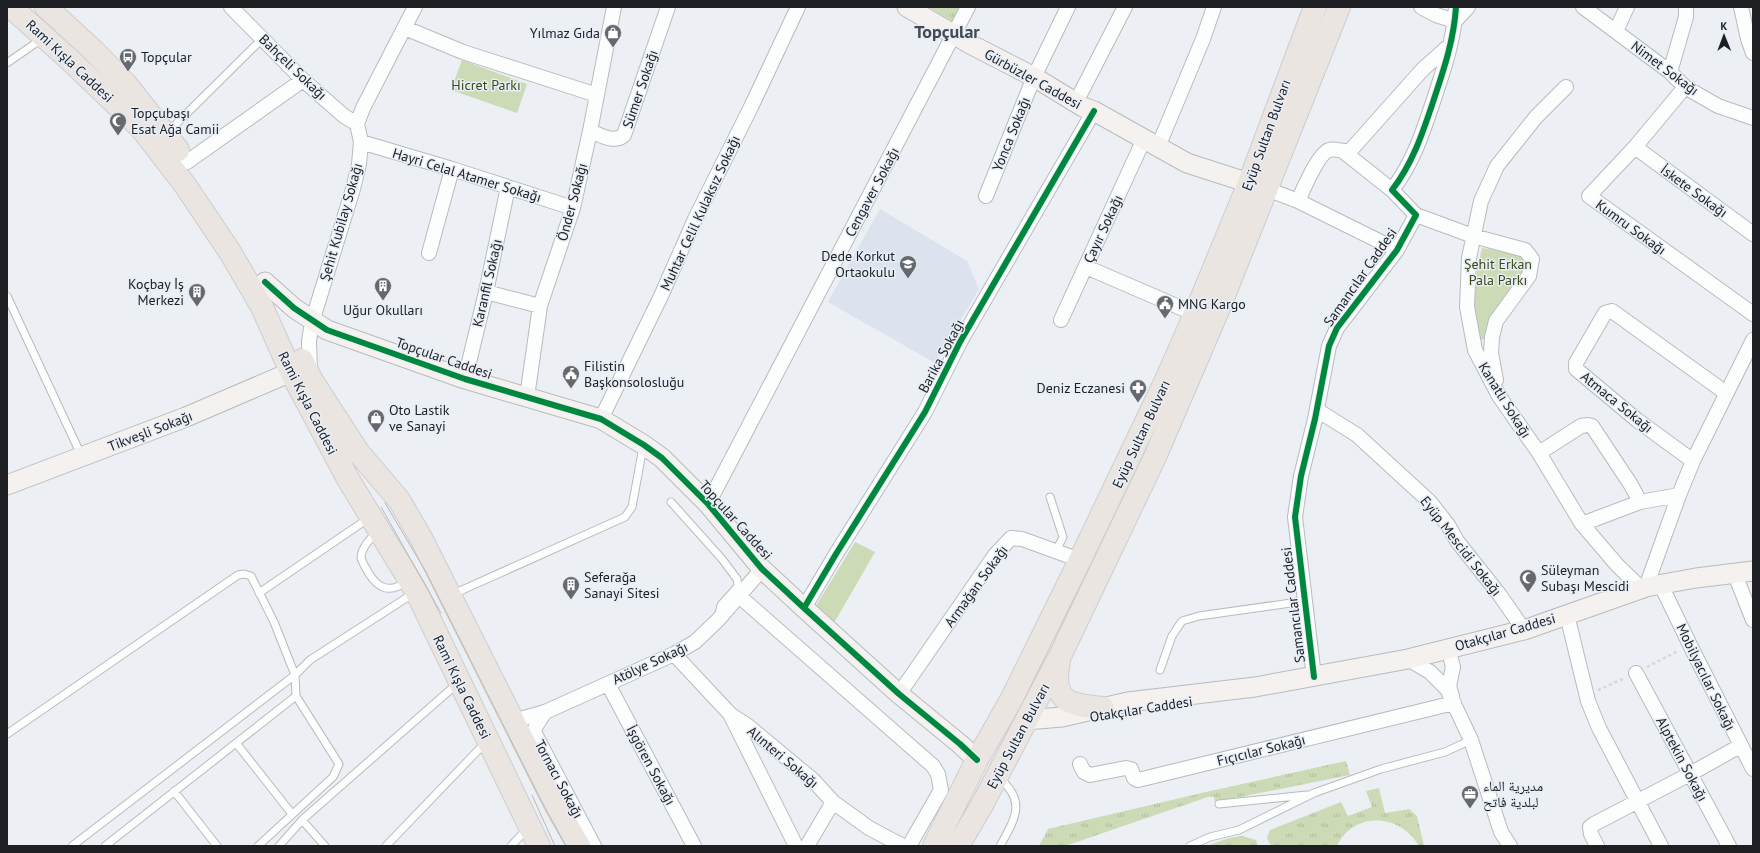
<svg xmlns="http://www.w3.org/2000/svg" width="1760" height="853" viewBox="0 0 1760 853" font-family="'PT Sans','Noto Naskh Arabic',sans-serif">
  <style>
    .built { fill: #dce3ee }
    .grass { fill: url(#grass-tufts) }
    .park { fill: #ccdab5 }
    .lines { fill: none; stroke-linecap: round; stroke-linejoin: round }
    .lane-casing { stroke: #b8bbbe; stroke-width: 9 }
    .street-casing { stroke: #b8bbbe; stroke-width: 16 }
    .secondary-casing { stroke: #b8bbbe; stroke-width: 21 }
    .primary-casing { stroke: #cbcdcf; stroke-width: 24 }
    .path { stroke: #d4d6d7; stroke-width: 2.5; stroke-dasharray: 3 3; stroke-linecap: butt }
    .lane { stroke: #fcfdfd; stroke-width: 7 }
    .street { stroke: #fcfdfd; stroke-width: 14 }
    .secondary { stroke: #f4f1ef; stroke-width: 19 }
    .primary { stroke: #ebe5e1; stroke-width: 22 }
    .tram { stroke: #b7b9b9; stroke-width: 1 }
    .cycleway-casing { stroke: #e8eef7; stroke-width: 8 }
    .cycleway { stroke: #00873e; stroke-width: 6 }
    .labels { text-anchor: middle; stroke-width: 3; stroke-linejoin: round; paint-order: stroke }
    .poi-label { font-size: 14px; fill: #1d1f22; stroke: #e8eef7; text-anchor: start }
    .street-label { font-size: 14px; fill: #1d1f22; stroke: #e8eef7 }
    .park-label { font-size: 14px; fill: #3a4913; stroke: #e8eef7 }
    .district-label { font-size: 18px; font-weight: bold; fill: #454a52; stroke: #e8eef7 }
  </style>
  <defs>
    <pattern id="grass-tufts" width="24" height="20" patternUnits="userSpaceOnUse"><rect width="24" height="20" fill="#ccdab5"/><path d="M3 7l-1-3M5 7V3M7 7l1-3M15 17l-1-3M17 17v-4M19 17l1-3" fill="none" stroke="#afbb9b"/></pattern>
  </defs>
  <rect width="100%" height="100%" fill="#eceff4"/>
  <path class="built" d="M 880,209 L 967,261 L 979,289 L 935,363 L 828,302 Z"/>
  <path class="grass" d="M 929,7 L 961,7 L 953,22 Z
    M 1346,761 L 1350,775 L 1215,802 L 1214,797 L 1208,797 L 1065,846 L 1039,846 L 1048,829 L 1206,792 Z
    M 1379,788 L 1385,813 L 1409,809 L 1417,816 L 1424,846 L 1419,846 C 1401,814 1354,810 1337,846 L 1271,846 L 1267,838 L 1270,830 L 1341,802 L 1348,816 L 1372,807 L 1366,791 Z
    M 1242,836 L 1256,840 L 1258,846 L 1207,846 L 1229,838 Z"/>
  <path class="park" d="M 462,60 L 527,84 L 517,113 L 451,90 Z
    M 1482,248 L 1518,254 L 1524,261 L 1526,271 L 1486,339 L 1479,340 C 1470,312 1475,277 1482,248 Z
    M 855,542 L 875,552 L 834,623 L 814,609 Z"/>
  <g class="lines">
    <defs>
      <path id="lane" d="M 7,63 L 43,38
        M 167,133 L 263,38
        M 7,296 L 82,457
        M 1050,497 L 1063,537 L 1056,551
        M 671,502 L 722,559 L 737,579 L 738,586 L 721,605 L 719,614
        M 378,532 C 371,537 361,548 361,558 C 362,562 366,568 368,572 C 378,589 390,594 407,581
        M 259,593 L 369,518
        M 451,595 L 625,517 L 632,507 L 643,447
        M 1160,670 L 1172,636 L 1182,621 L 1199,616 L 1305,601
        M 7,734 L 238,575 L 244,574 L 251,576 L 274,622 L 295,675 L 296,696 L 339,764 L 333,777 L 258,846
        M 236,743 L 292,814
        M 999,778 C 1027,801 1015,819 1000,846
        M 174,791 L 217,846
        M 1219,804 L 1307,795
        M 72,846 L 295,675 L 310,660 L 414,593
        M 105,846 L 296,696
        M 279,846 L 302,820
        M 325,846 L 302,820 L 458,683
        M 386,846 L 486,742
        M 511,846 L 527,829
        M 1190,846 L 1210,837 L 1239,830 L 1314,793 L 1381,769 L 1445,752 L 1471,740"/>
      <path id="street" d="M 231,7 L 303,80 L 344,116 L 357,124
        M 1421,7 L 1436,15 L 1455,21 L 1468,7
        M 1583,7 L 1670,72 L 1685,87 L 1718,106 L 1753,118
        M 1741,7 L 1748,39 L 1753,53
        M 405,28 L 463,52 L 597,95
        M 1616,31 L 1627,7
        M 1670,72 L 1686,17 L 1686,7
        M 1566,87 L 1536,117 L 1497,166 L 1481,201 L 1469,258 L 1467,307 L 1475,350 L 1499,396 L 1539,453 L 1582,524 L 1618,566 L 1641,588
        M 1685,87 L 1635,147 L 1589,196 L 1753,314
        M 1076,102 L 1125,7
        M 590,131 C 601,135 614,144 624,135 L 668,7
        M 361,142 L 452,169 L 573,208
        M 1158,147 L 1203,39 L 1214,7
        M 1635,147 L 1753,234
        M 1344,152 L 1392,190
        M 187,162 L 303,80
        M 1267,189 L 1298,201 L 1397,250
        M 986,196 L 1034,77 L 1068,7
        M 1298,201 C 1303,190 1318,154 1329,150 C 1335,148 1343,152 1350,151 L 1423,69 L 1450,45
        M 1416,215 L 1473,236 L 1525,250 L 1532,259 L 1529,276 L 1496,321 L 1492,337 L 1491,353 L 1496,380
        M 429,253 L 452,169
        M 1086,267 L 1195,314
        M 486,292 L 540,306
        M 1061,320 L 1144,139
        M 310,371 L 309,341 L 312,322 L 353,189 L 359,164 L 361,142 L 357,124 L 363,108 L 415,7
        M 465,379 L 486,292 L 508,187
        M 527,397 L 540,306 L 573,208 L 590,131 L 614,7
        M 1317,410 L 1357,435 L 1430,502 L 1448,525 L 1457,541 L 1499,594 L 1524,630
        M 601,419 L 661,296 L 695,219 L 751,107 L 798,7
        M 1539,453 L 1581,426 L 1588,425 L 1592,426 L 1631,485 L 1640,502
        M 1693,461 L 1637,420 L 1576,369 L 1576,363 L 1605,313 L 1612,311 L 1726,393
        M 708,504 L 968,7
        M 1582,524 L 1640,502 L 1679,495
        M 1734,572 L 1753,620
        M 1660,583 L 1690,645 L 1753,769
        M 1646,587 L 1679,495 L 1693,461 L 1753,340
        M 739,596 L 933,766 L 938,774 L 941,790 L 909,846
        M 804,608 L 836,554 L 925,412 L 960,342 L 1094,111
        M 1567,615 L 1588,701 L 1599,728 L 1661,846
        M 1448,648 L 1453,667 L 1449,686 L 1452,696
        M 674,654 L 731,715 L 748,726 L 813,780 L 833,802 L 869,828 L 903,846
        M 1408,659 L 1430,672 L 1447,689 L 1471,740 L 1501,832 L 1510,846
        M 1636,673 L 1729,846
        M 1314,677 L 1295,517 L 1301,476 L 1315,419 L 1329,346 L 1337,328 L 1397,250 L 1416,215 L 1392,190 C 1413,163 1423,132 1434,99 C 1444,69 1454,39 1456,7
        M 608,684 L 694,846
        M 899,694 L 995,555 L 1011,538 L 1022,539 L 1080,560
        M 545,712 L 536,726 L 534,732 L 594,846
        M 731,716 L 796,846
        M 513,721 L 545,712 L 674,654 L 695,642 L 718,620 L 762,569
        M 1080,764 L 1084,772 L 1090,775 L 1126,768 L 1131,769 L 1134,778 L 1138,780 L 1454,703
        M 807,846 L 833,802
        M 1597,846 L 1591,834 L 1590,827 L 1594,824 L 1690,774 L 1740,746"/>
      <path id="secondary" d="M 907,7 L 970,44 L 1034,77 L 1083,107 L 1094,111 L 1187,163 L 1249,183
        M 265,282 L 294,308 L 327,330 L 465,379 L 601,419 L 644,445 L 662,458 L 708,504 L 762,569 L 804,608 L 899,694 L 960,744 L 977,760
        M 7,485 L 186,417 L 291,372
        M 1026,720 L 1062,717 L 1128,702 L 1255,687 L 1408,659 L 1524,630 L 1646,587 L 1696,578 L 1753,571"/>
      <path id="primary" d="M 11,7 L 71,61 L 141,128 L 185,185 L 230,252 L 262,307 L 291,372 L 348,479 L 416,591 L 539,846
        M 46,7 L 95,52 L 126,84 L 178,150
        M 302,360 L 311,379 L 358,452 L 399,500 L 421,538 L 557,808 L 579,846
        M 1059,661 C 1051,702 1069,705 1103,708
        M 934,846 L 977,760 L 1011,700 L 1080,560 L 1166,380 L 1195,314 L 1249,183 L 1315,7
        M 958,846 L 982,805 L 1061,654 L 1155,457 L 1219,308 L 1339,7"/>
    </defs>
    <use href="#lane" class="lane-casing"/>
    <use href="#street" class="street-casing"/>
    <use href="#secondary" class="secondary-casing"/>
    <use href="#primary" class="primary-casing"/>
    <path class="path" d="M 1647,667 L 1678,651
      M 1598,690 L 1625,678"/>
    <use href="#lane" class="lane"/>
    <use href="#street" class="street"/>
    <use href="#secondary" class="secondary"/>
    <use href="#primary" class="primary"/>
    <path class="tram" d="M 385,503 L 426,572 L 542,802 L 566,846
      M 381,507 L 441,613
      M 532,795 L 555,846"/>
    <defs>
      <path id="cycleway" d="M 265,282 L 294,308 L 327,330 L 465,379 L 601,419 L 644,445 L 662,458 L 708,504 L 762,569 L 804,608 L 899,694 L 960,744 L 977,760
        M 804,608 L 836,554 L 925,412 L 960,342 L 1094,111
        M 1314,677 L 1295,517 L 1301,476 L 1315,419 L 1329,346 L 1337,328 L 1397,250 L 1416,215 L 1392,190 C 1413,163 1423,132 1434,99 C 1444,69 1454,39 1456,7"/>
    </defs>
    <use href="#cycleway" class="cycleway-casing"/>
    <use href="#cycleway" class="cycleway"/>
  </g>
  <defs>
    <symbol id="shop-pin" viewBox="-11 -11 22 30"><path d="M0 17L-7.5 6A9.5 9.5 0 1 1 7.5 6Z" fill="#65686c" stroke="#e8eef7"/><path d="M-5-2.5h2.3a2.7 3.5 0 0 1 5.4 0H5L5.5 6h-11ZM-1.5-2.5h3a1.5 2.3 0 0 0-3 0Z" fill="#fff"/></symbol>
    <symbol id="bus-pin" viewBox="-11 -11 22 30"><path d="M0 17L-7.5 6A9.5 9.5 0 1 1 7.5 6Z" fill="#65686c" stroke="#e8eef7"/><path d="M-5-6H5V4H4V6H2V4H-2V6H-4V4H-5ZM-3.5-4V0h7V-4ZM-3.5 1.2v1.5H-2V1.2ZM2 1.2v1.5H3.5V1.2Z" fill="#fff"/></symbol>
    <symbol id="mosque-pin" viewBox="-11 -11 22 30"><path d="M0 17L-7.5 6A9.5 9.5 0 1 1 7.5 6Z" fill="#65686c" stroke="#e8eef7"/><path d="M3.5-4.9A6 6 0 1 0 3.5 4.9A5 5 0 1 1 3.5-4.9Z" fill="#fff"/></symbol>
    <symbol id="school-pin" viewBox="-11 -11 22 30"><path d="M0 17L-7.5 6A9.5 9.5 0 1 1 7.5 6Z" fill="#65686c" stroke="#e8eef7"/><path d="M0-5L7-2L0 1L-7-2ZM-4 1L0 2.5L4 1V4Q0 6-4 4Z" fill="#fff"/></symbol>
    <symbol id="building-pin" viewBox="-11 -11 22 30"><path d="M0 17L-7.5 6A9.5 9.5 0 1 1 7.5 6Z" fill="#65686c" stroke="#e8eef7"/><path d="M-4-6H4V6H1V3H-1V6H-4ZM-2.5-4.3h1.7v1.8h-1.7ZM.8-4.3h1.7v1.8H.8ZM-2.5-1h1.7V.8h-1.7ZM.8-1h1.7V.8H.8Z" fill="#fff"/></symbol>
    <symbol id="civic-pin" viewBox="-11 -11 22 30"><path d="M0 17L-7.5 6A9.5 9.5 0 1 1 7.5 6Z" fill="#65686c" stroke="#e8eef7"/><path d="M-.6-6.5H3V-4.5H.6V-3L4-1V1h2V6H-6V1h2V-1L-.6-3ZM-1.2 2.5V6h2.4V2.5Z" fill="#fff"/></symbol>
    <symbol id="pharmacy-pin" viewBox="-11 -11 22 30"><path d="M0 17L-7.5 6A9.5 9.5 0 1 1 7.5 6Z" fill="#65686c" stroke="#e8eef7"/><path d="M-2-6h4v4h4v4h-4v4h-4v-4h-4v-4h4Z" fill="#fff"/></symbol>
    <symbol id="office-pin" viewBox="-11 -11 22 30"><path d="M0 17L-7.5 6A9.5 9.5 0 1 1 7.5 6Z" fill="#65686c" stroke="#e8eef7"/><path d="M-6-3h4V-5.5h4V-3h4V5H-6ZM-1-4.5V-3h2v-1.5ZM-6 0V1H6V0Z" fill="#fff"/></symbol>
  </defs>
  <g fill-rule="evenodd">
    <use href="#shop-pin" x="603" y="23" width="20" height="27"/>
    <use href="#bus-pin" x="118" y="47" width="20" height="27"/>
    <use href="#mosque-pin" x="108" y="111" width="20" height="27"/>
    <use href="#school-pin" x="898" y="254" width="20" height="27"/>
    <use href="#building-pin" x="373" y="276" width="20" height="27"/>
    <use href="#building-pin" x="187" y="282" width="20" height="27"/>
    <use href="#civic-pin" x="1155" y="294" width="20" height="27"/>
    <use href="#civic-pin" x="561" y="364" width="20" height="27"/>
    <use href="#pharmacy-pin" x="1128" y="378" width="20" height="27"/>
    <use href="#shop-pin" x="366" y="408" width="20" height="27"/>
    <use href="#mosque-pin" x="1518" y="568" width="20" height="27"/>
    <use href="#building-pin" x="561" y="575" width="20" height="27"/>
    <use href="#office-pin" x="1460" y="784" width="20" height="27"/>
  </g>
  <g class="labels">
    <g class="poi-label">
      <text x="600" y="38" text-anchor="end">Yılmaz Gıda</text>
      <text x="141" y="62">Topçular</text>
      <text x="131" y="118">Topçubaşı<tspan x="131" dy="16">Esat Ağa Camii</tspan></text>
      <text x="895" y="261" text-anchor="end">Dede Korkut<tspan x="895" dy="16">Ortaokulu</tspan></text>
      <text x="184" y="289" text-anchor="end">Koçbay İş<tspan x="184" dy="16">Merkezi</tspan></text>
      <text x="1178" y="309">MNG Kargo</text>
      <text x="383" y="315" text-anchor="middle">Uğur Okulları</text>
      <text x="584" y="371">Filistin<tspan x="584" dy="16">Başkonsolosluğu</tspan></text>
      <text x="1125" y="393" text-anchor="end">Deniz Eczanesi</text>
      <text x="389" y="415">Oto Lastik<tspan x="389" dy="16">ve Sanayi</tspan></text>
      <text x="1541" y="575">Süleyman<tspan x="1541" dy="16">Subaşı Mescidi</tspan></text>
      <text x="584" y="582">Seferağa<tspan x="584" dy="16">Sanayi Sitesi</tspan></text>
      <text x="1483" y="791">مديرية الماء<tspan x="1483" dy="16">لبلدية فاتح</tspan></text>
    </g>
    <g class="street-label">
      <text transform="translate(70 61) rotate(43)" y="5">Rami Kışla Caddesi</text>
      <text transform="translate(293 67) rotate(44)" y="5">Bahçeli Sokağı</text>
      <text transform="translate(1665 68) rotate(37)" y="5">Nimet Sokağı</text>
      <text transform="translate(1033 79) rotate(29)" y="5">Gürbüzler Caddesi</text>
      <text transform="translate(640 89) rotate(-71)" y="5">Sümer Sokağı</text>
      <text transform="translate(1011 134) rotate(-68)" y="5">Yonca Sokağı</text>
      <text transform="translate(1266 135) rotate(-70)" y="5">Eyüp Sultan Bulvarı</text>
      <text transform="translate(467 175) rotate(17)" y="5">Hayri Celal Atamer Sokağı</text>
      <text transform="translate(1694 191) rotate(36)" y="5">İskete Sokağı</text>
      <text transform="translate(872 192) rotate(-62)" y="5">Cengaver Sokağı</text>
      <text transform="translate(572 202) rotate(-75)" y="5">Önder Sokağı</text>
      <text transform="translate(700 213) rotate(-65)" y="5">Muhtar Celil Kulaksız Sokağı</text>
      <text transform="translate(341 222) rotate(-74)" y="5">Şehit Kubilay Sokağı</text>
      <text transform="translate(1631 227) rotate(36)" y="5">Kumru Sokağı</text>
      <text transform="translate(1103 229) rotate(-65)" y="5">Çayır Sokağı</text>
      <text transform="translate(1360 277) rotate(-55)" y="5">Samancılar Caddesi</text>
      <text transform="translate(487 283) rotate(-77)" y="5">Karanfil Sokağı</text>
      <text transform="translate(941 356) rotate(-62)" y="5">Barika Sokağı</text>
      <text transform="translate(444 358) rotate(19)" y="5">Topçular Caddesi</text>
      <text transform="translate(1505 400) rotate(58)" y="5">Kanatlı Sokağı</text>
      <text transform="translate(1617 402) rotate(39)" y="5">Atmaca Sokağı</text>
      <text transform="translate(308 403) rotate(63)" y="5">Rami Kışla Caddesi</text>
      <text transform="translate(150 431) rotate(-21)" y="5">Tikveşli Sokağı</text>
      <text transform="translate(1141 434) rotate(-65)" y="5">Eyüp Sultan Bulvarı</text>
      <text transform="translate(736 520) rotate(48)" y="5">Topçular Caddesi</text>
      <text transform="translate(1461 546) rotate(52)" y="5">Eyüp Mescidi Sokağı</text>
      <text transform="translate(976 586) rotate(-54)" y="5">Armağan Sokağı</text>
      <text transform="translate(1293 605) rotate(-97)" y="5">Samancılar Caddesi</text>
      <text transform="translate(1505 632) rotate(-16)" y="5">Otakçılar Caddesi</text>
      <text transform="translate(650 663) rotate(-25)" y="5">Atölye Sokağı</text>
      <text transform="translate(1706 677) rotate(64)" y="5">Mobilyacılar Sokağı</text>
      <text transform="translate(462 687) rotate(64)" y="5">Rami Kışla Caddesi</text>
      <text transform="translate(1141 709) rotate(-9)" y="5">Otakçılar Caddesi</text>
      <text transform="translate(1018 736) rotate(-62)" y="5">Eyüp Sultan Bulvarı</text>
      <text transform="translate(1261 750) rotate(-14)" y="5">Fıçıcılar Sokağı</text>
      <text transform="translate(783 757) rotate(40)" y="5">Alınteri Sokağı</text>
      <text transform="translate(1682 759) rotate(62)" y="5">Alptekin Sokağı</text>
      <text transform="translate(651 765) rotate(62)" y="5">İşgören Sokağı</text>
      <text transform="translate(559 779) rotate(62)" y="5">Tornacı Sokağı</text>
    </g>
    <g class="park-label">
      <text x="486" y="90">Hicret Parkı</text>
      <text x="1498" y="269">Şehit Erkan<tspan x="1498" dy="16">Pala Parkı</tspan></text>
    </g>
    <g class="district-label">
      <text x="947" y="38">Topçular</text>
    </g>
  </g>
  <rect width="1760" height="853" fill="none" stroke="#1d1f22" stroke-width="16"/>
  <g transform="translate(1724 36) rotate(359)" stroke="#e8eef7" stroke-width="3" paint-order="stroke">
  <path d="M0-3L7 15L0 10L-7 15Z" fill="#1d1f22"/>
  <text y="-6" font-size="11" font-weight="bold" text-anchor="middle" fill="#1d1f22">K</text>
  </g>
</svg>
